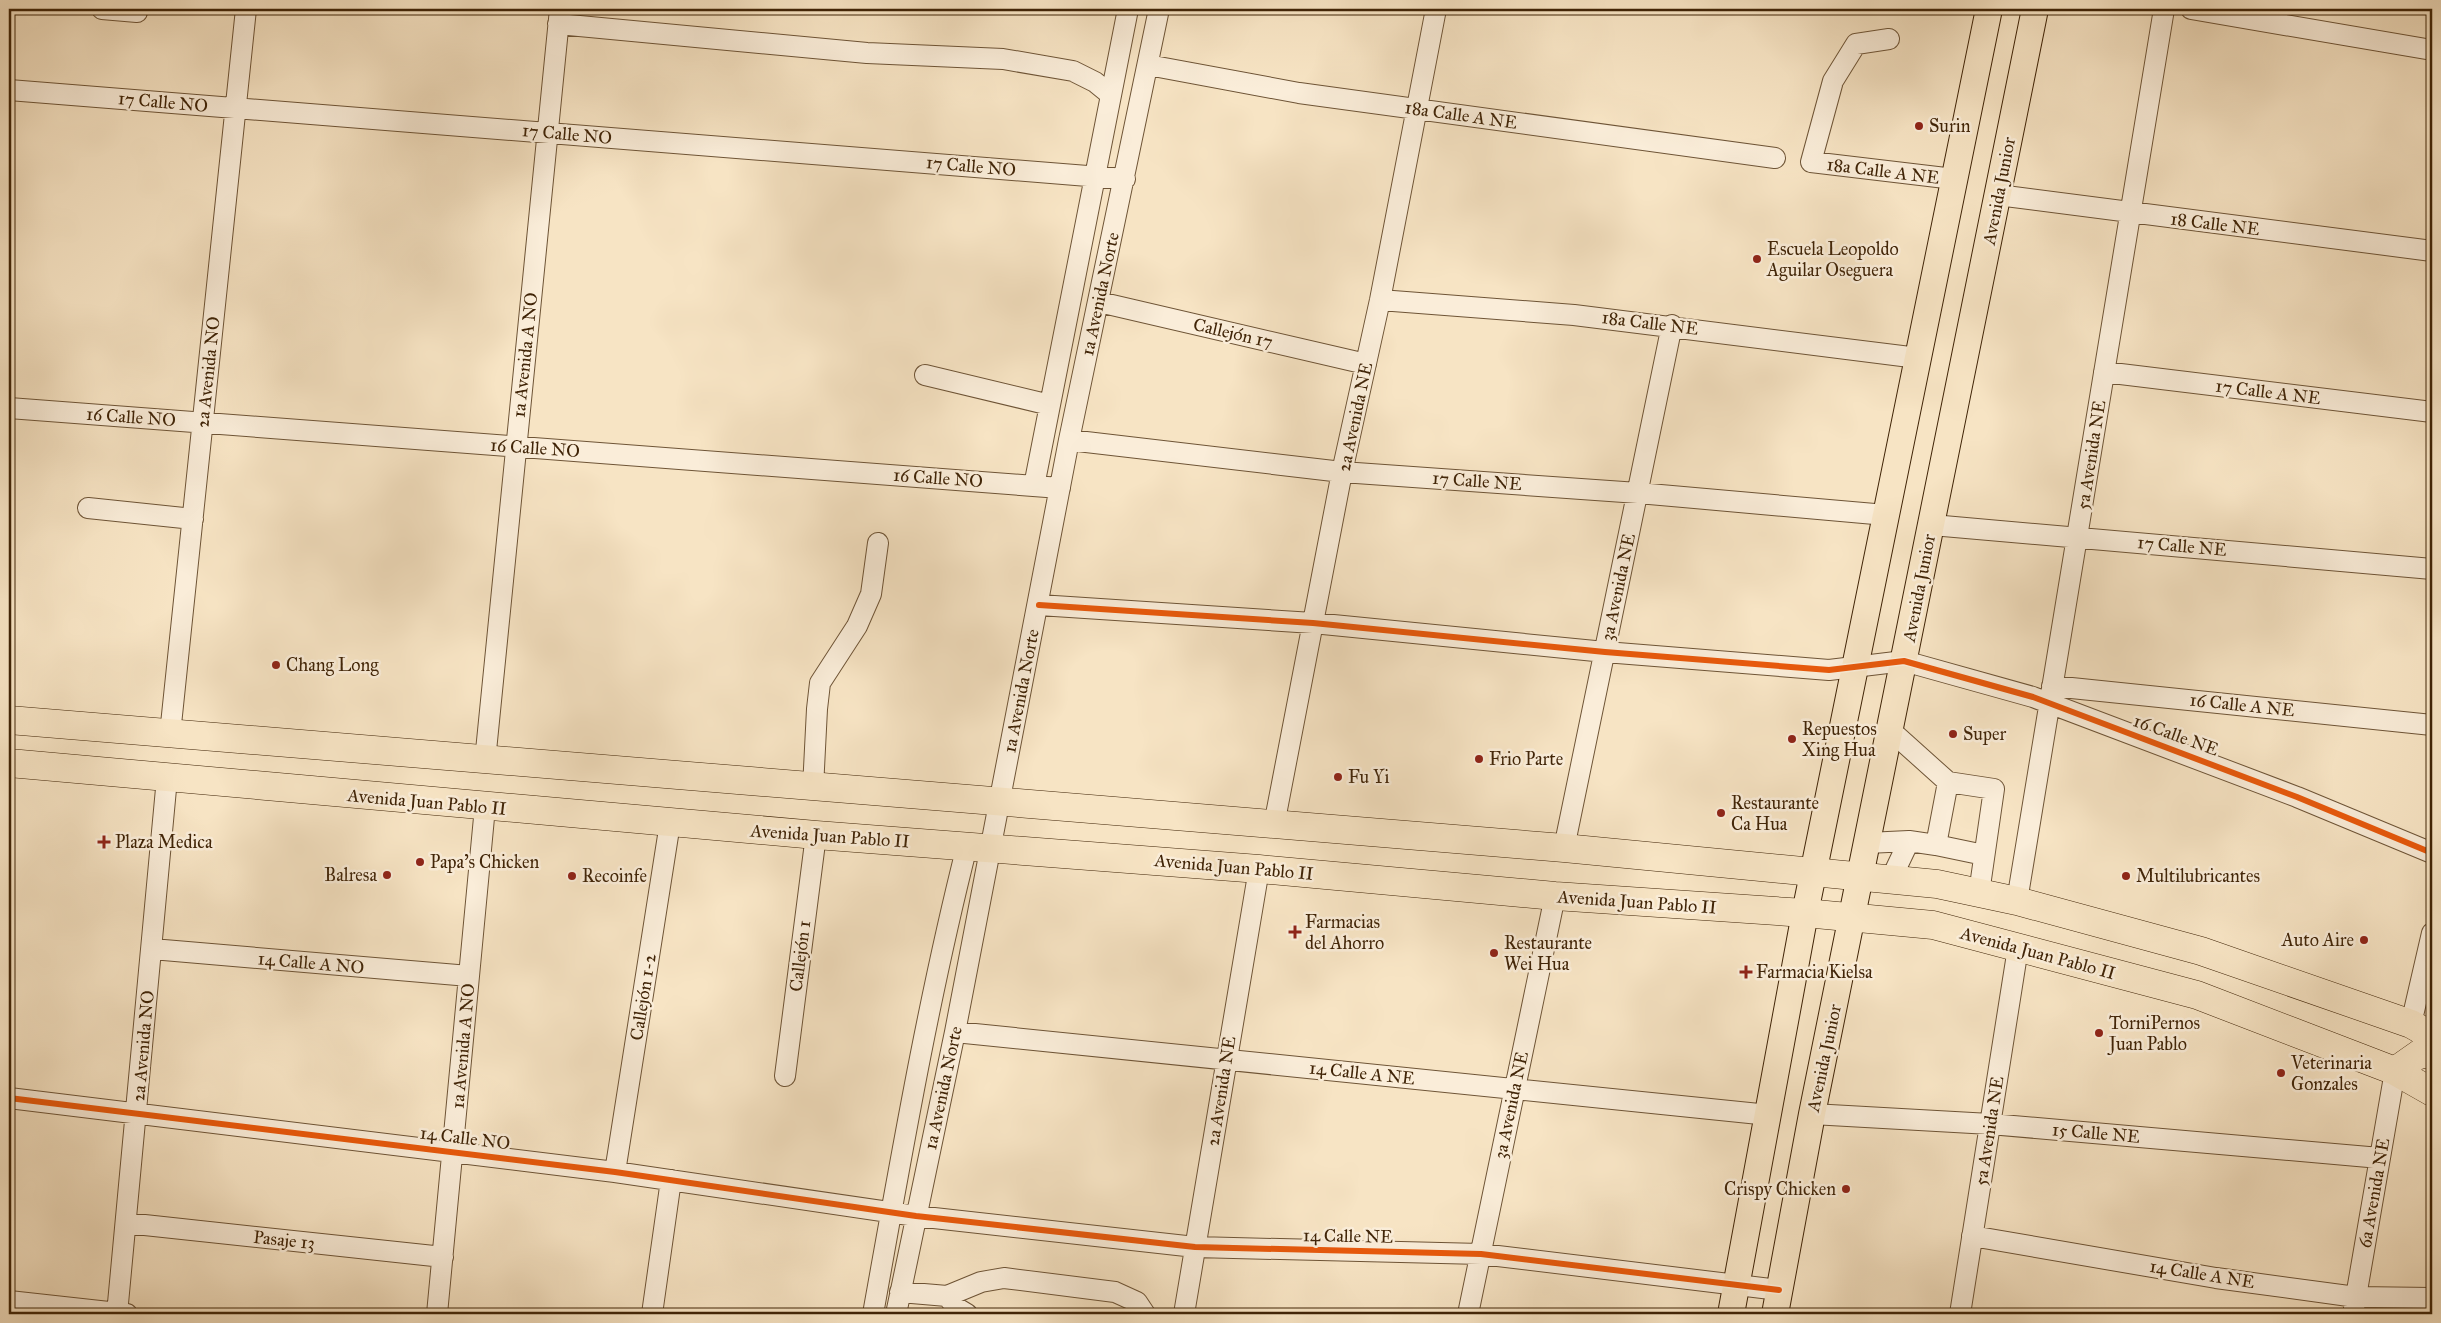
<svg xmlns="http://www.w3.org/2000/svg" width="2441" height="1323" viewBox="0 0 2441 1323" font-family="'IM FELL Great Primer',serif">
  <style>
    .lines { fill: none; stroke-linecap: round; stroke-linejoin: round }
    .minor-casing { stroke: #6e5436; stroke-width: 22 }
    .major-casing { stroke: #402407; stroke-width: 28 }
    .highway-casing { stroke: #402407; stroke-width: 29 }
    .minor { stroke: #faedd9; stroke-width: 20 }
    .major { stroke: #f7e4c4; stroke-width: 26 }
    .highway { stroke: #f7e4c4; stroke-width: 28 }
    .cycleway-casing { stroke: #faedd9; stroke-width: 9 }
    .cycleway { stroke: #e8590c; stroke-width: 6 }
    .poi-dot { fill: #8f2418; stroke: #faedd9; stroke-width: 2 }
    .labels { text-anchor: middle; stroke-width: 5; stroke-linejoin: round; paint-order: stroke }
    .street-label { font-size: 18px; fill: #402407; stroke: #faedd9 }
    .poi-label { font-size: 18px; fill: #402407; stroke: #faedd9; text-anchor: start }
  </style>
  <rect width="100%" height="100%" fill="#f7e4c4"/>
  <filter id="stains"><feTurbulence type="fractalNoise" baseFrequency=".004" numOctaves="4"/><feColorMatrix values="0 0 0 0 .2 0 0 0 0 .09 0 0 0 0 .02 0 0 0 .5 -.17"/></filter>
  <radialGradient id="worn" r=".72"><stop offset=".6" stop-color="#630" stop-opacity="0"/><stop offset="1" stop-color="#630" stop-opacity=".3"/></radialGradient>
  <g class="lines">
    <defs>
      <path id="minor" d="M 102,9 L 137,12
        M 2191,9 L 2432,50
        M 558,24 L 867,53 L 1003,59 L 1073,71 L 1095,82 L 1111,95
        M 1889,39 L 1856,44 L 1833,81 L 1811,162 L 1954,179
        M 1148,65 L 1299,93 L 1775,158
        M 9,90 L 1125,179
        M 1998,195 L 2432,251
        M 1380,300 L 1574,315 L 1918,358
        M 1099,302 L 1366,364
        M 2104,372 L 2432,412
        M 925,375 L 1050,405
        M 9,408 L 1060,488
        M 1069,440 L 1342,472 L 1638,493 L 1886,515
        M 1034,486 L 1128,9
        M 88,508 L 193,519
        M 1932,525 L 2432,569
        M 1039,605 L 1313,623 L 1605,652 L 1829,670 L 1904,661 L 2033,697 L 2297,797 L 2432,853
        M 2052,686 L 2432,725
        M 1890,730 L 1948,782 L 1994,789 L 1979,893
        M 170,734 L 246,9
        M 485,761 L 560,9
        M 813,788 L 817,709 L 820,683 L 857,626 L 871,594 L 878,543
        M 1274,825 L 1342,472 L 1380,300 L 1436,9
        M 1867,843 L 1909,841 L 1936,845 L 1948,782
        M 1936,845 L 1984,855
        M 1564,848 L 1672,325
        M 1891,879 L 1909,841
        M 2017,901 L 2164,9
        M 152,949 L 469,976
        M 2411,1024 L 2432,933
        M 955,1032 L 1769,1115
        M 785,1076 L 816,835
        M 9,1098 L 615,1172 L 916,1216 L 1195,1247 L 1481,1254 L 1779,1290
        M 1812,1114 L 1990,1124 L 2380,1158
        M 615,1172 L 670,823
        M 126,1223 L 443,1257
        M 1972,1236 L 2216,1278 L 2356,1297 L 2432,1298
        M 900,1292 L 947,1296 L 981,1282 L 1004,1278 L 1115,1292 L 1137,1302 L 1145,1314
        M 947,1296 L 957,1308 L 967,1314
        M 9,1301 L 127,1314
        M 117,1314 L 167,778
        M 437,1314 L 485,807
        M 652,1314 L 671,1180
        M 873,1314 C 901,1158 928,1000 967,846
        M 896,1314 L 955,1032 L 1069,440 L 1159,9
        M 1184,1314 L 1259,869
        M 1468,1314 L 1555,896
        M 1960,1314 L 2018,948
        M 2353,1314 L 2395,1071"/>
      <path id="major" d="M 1731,1314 L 1805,913 L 1989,9
        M 1775,1314 L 1812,1114 L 2035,9"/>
      <path id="highway" d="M 9,720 L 1564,848 L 1937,884 L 2017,901 L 2201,951 L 2411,1024 L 2432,1036
        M 9,763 L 816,835 L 1259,869 L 1555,896 L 1805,913 L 1933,925 L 2197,995 L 2395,1071 L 2432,1092
        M 2395,1071 L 2422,1052 L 2432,1056"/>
    </defs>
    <use href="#minor" class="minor-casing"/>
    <use href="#major" class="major-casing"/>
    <use href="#highway" class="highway-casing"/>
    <use href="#minor" class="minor"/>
    <use href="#major" class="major"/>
    <use href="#highway" class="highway"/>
    <defs>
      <path id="cycleway" d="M 1039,605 L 1313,623 L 1605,652 L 1829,670 L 1904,661 L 2033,697 L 2297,797 L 2432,853
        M 9,1098 L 615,1172 L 916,1216 L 1195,1247 L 1481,1254 L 1779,1290"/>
    </defs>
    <use href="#cycleway" class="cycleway-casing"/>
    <use href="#cycleway" class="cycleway"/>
  </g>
  <g class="poi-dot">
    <circle cx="1919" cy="126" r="5"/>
    <circle cx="1757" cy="259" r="5"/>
    <circle cx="276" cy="665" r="5"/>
    <circle cx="1953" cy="734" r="5"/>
    <circle cx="1792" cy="739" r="5"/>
    <circle cx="1479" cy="759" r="5"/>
    <circle cx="1338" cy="777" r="5"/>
    <circle cx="1721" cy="813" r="5"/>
    <path d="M101.5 834.5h5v5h5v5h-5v5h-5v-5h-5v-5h5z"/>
    <circle cx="420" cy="862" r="5"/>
    <circle cx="387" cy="875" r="5"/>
    <circle cx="572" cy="876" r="5"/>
    <circle cx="2126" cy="876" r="5"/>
    <path d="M1292.5 924.5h5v5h5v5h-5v5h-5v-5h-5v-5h5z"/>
    <circle cx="2364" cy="940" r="5"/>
    <circle cx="1494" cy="953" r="5"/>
    <path d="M1743.5 964.5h5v5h5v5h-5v5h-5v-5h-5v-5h5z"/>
    <circle cx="2099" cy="1033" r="5"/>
    <circle cx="2281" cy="1073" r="5"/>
    <circle cx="1846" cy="1189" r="5"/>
  </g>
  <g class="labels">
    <g class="street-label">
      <text transform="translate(163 102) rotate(5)" y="6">17 Calle NO</text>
      <text transform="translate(1461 115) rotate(8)" y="6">18a Calle A NE</text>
      <text transform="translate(567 134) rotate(5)" y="6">17 Calle NO</text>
      <text transform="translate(971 166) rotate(5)" y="6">17 Calle NO</text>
      <text transform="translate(1883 171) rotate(7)" y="6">18a Calle A NE</text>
      <text transform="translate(1999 191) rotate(-79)" y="6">Avenida Junior</text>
      <text transform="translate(2215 224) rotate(7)" y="6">18 Calle NE</text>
      <text transform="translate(1100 294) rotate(-78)" y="6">1a Avenida Norte</text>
      <text transform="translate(1650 323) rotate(7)" y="6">18a Calle NE</text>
      <text transform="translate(1233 333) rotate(13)" y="6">Callejón 17</text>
      <text transform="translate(525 355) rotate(-84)" y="6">1a Avenida A NO</text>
      <text transform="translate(208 372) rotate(-84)" y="6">2a Avenida NO</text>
      <text transform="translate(2268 392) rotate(7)" y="6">17 Calle A NE</text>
      <text transform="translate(131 417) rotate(4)" y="6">16 Calle NO</text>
      <text transform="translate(1355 417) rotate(-78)" y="6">2a Avenida NE</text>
      <text transform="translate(535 448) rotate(4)" y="6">16 Calle NO</text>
      <text transform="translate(2091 455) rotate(-81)" y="6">5a Avenida NE</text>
      <text transform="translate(938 478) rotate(4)" y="6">16 Calle NO</text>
      <text transform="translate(1477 481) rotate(4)" y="6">17 Calle NE</text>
      <text transform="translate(2182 546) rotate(5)" y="6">17 Calle NE</text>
      <text transform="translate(1618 587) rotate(-78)" y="6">3a Avenida NE</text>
      <text transform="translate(1919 588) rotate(-79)" y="6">Avenida Junior</text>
      <text transform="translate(1021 691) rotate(-79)" y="6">1a Avenida Norte</text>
      <text transform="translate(2242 705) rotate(6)" y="6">16 Calle A NE</text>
      <text transform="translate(2176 735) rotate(20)" y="6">16 Calle NE</text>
      <text transform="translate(427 802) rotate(5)" y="6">Avenida Juan Pablo II</text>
      <text transform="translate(830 836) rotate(4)" y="6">Avenida Juan Pablo II</text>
      <text transform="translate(1234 867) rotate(5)" y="6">Avenida Juan Pablo II</text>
      <text transform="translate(1637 902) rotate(4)" y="6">Avenida Juan Pablo II</text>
      <text transform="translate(2038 953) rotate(15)" y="6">Avenida Juan Pablo II</text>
      <text transform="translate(800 956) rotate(-83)" y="6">Callejón 1</text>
      <text transform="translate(311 963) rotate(5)" y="6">14 Calle A NO</text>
      <text transform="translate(643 997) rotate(-81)" y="6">Callejón 1-2</text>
      <text transform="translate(143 1046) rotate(-85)" y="6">2a Avenida NO</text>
      <text transform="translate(463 1046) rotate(-85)" y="6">1a Avenida A NO</text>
      <text transform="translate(1824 1058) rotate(-78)" y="6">Avenida Junior</text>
      <text transform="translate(1362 1073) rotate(6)" y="6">14 Calle A NE</text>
      <text transform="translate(943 1088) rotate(-78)" y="6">1a Avenida Norte</text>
      <text transform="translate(1221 1091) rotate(-81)" y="6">2a Avenida NE</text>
      <text transform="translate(1511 1105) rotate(-78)" y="6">3a Avenida NE</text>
      <text transform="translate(1989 1131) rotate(-81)" y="6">5a Avenida NE</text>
      <text transform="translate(2096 1133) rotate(5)" y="6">15 Calle NE</text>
      <text transform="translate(465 1138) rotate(7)" y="6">14 Calle NO</text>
      <text transform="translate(2374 1193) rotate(-80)" y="6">6a Avenida NE</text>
      <text transform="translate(1348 1236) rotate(1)" y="6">14 Calle NE</text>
      <text transform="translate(284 1240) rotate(6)" y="6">Pasaje 13</text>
      <text transform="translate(2202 1274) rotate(9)" y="6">14 Calle A NE</text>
    </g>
    <g class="poi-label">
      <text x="1929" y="132">Surin</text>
      <text x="1767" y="255">Escuela Leopoldo<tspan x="1767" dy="21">Aguilar Oseguera</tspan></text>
      <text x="286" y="671">Chang Long</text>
      <text x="1802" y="735">Repuestos<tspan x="1802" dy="21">Xing Hua</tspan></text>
      <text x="1963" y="740">Super</text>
      <text x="1489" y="765">Frio Parte</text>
      <text x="1348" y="783">Fu Yi</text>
      <text x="1731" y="809">Restaurante<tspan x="1731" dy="21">Ca Hua</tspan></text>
      <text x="115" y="848">Plaza Medica</text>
      <text x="430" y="868">Papa's Chicken</text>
      <text x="377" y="881" text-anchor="end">Balresa</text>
      <text x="582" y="882">Recoinfe</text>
      <text x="2136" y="882">Multilubricantes</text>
      <text x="1305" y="928">Farmacias<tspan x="1305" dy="21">del Ahorro</tspan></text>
      <text x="2354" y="946" text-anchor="end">Auto Aire</text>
      <text x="1504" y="949">Restaurante<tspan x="1504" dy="21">Wei Hua</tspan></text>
      <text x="1756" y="978">Farmacia Kielsa</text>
      <text x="2109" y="1029">TorniPernos<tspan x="2109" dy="21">Juan Pablo</tspan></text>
      <text x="2291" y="1069">Veterinaria<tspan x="2291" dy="21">Gonzales</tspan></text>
      <text x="1836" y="1195" text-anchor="end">Crispy Chicken</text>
    </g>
  </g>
  <rect width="2441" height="1323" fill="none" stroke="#f7e4c4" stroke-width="30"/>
  <rect x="10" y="10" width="2421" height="1303" fill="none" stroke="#402407" stroke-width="2.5"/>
  <rect x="15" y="15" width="2411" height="1293" fill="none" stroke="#402407"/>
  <rect width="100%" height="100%" filter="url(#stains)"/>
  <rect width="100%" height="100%" fill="url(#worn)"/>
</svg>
